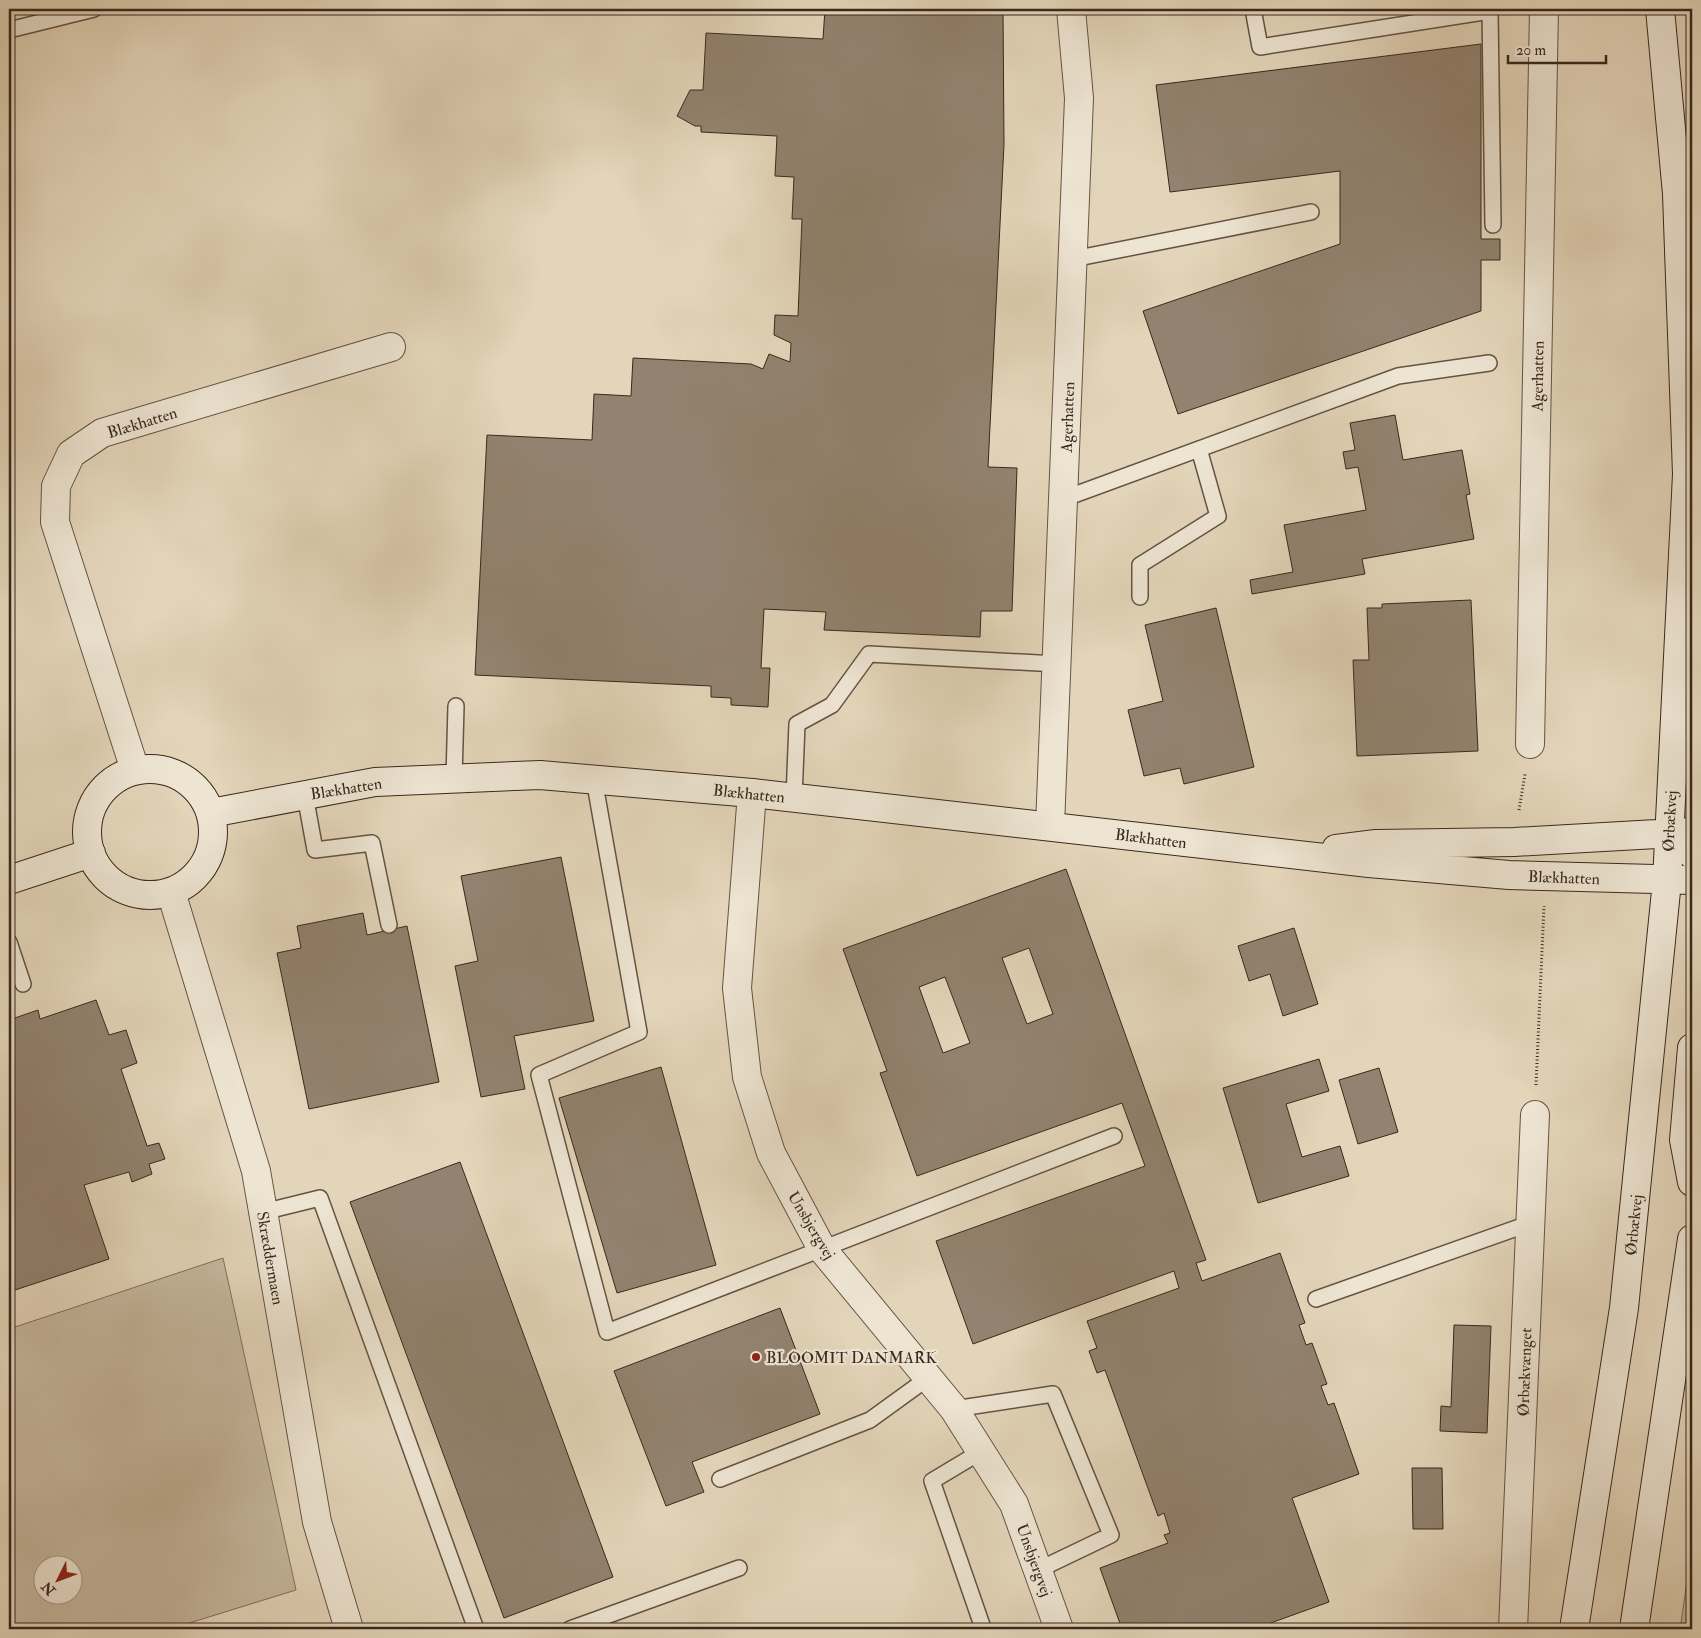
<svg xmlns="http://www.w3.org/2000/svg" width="1701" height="1638" viewBox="0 0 1701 1638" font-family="'IM FELL Double Pica',serif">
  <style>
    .green { fill: #c6b89f; stroke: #80705e; fill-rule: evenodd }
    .building { fill: #92826f; stroke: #3a281e; fill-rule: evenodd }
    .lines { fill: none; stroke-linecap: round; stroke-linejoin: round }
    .lane-casing { stroke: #645345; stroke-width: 18 }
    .street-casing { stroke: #645345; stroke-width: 30 }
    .secondary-casing { stroke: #3a281e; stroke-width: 30 }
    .path { stroke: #3a281e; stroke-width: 3; stroke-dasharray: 1 2.5; stroke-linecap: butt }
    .lane { stroke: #ede4d2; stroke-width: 15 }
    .street { stroke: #ede4d2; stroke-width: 28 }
    .secondary { stroke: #ede4d2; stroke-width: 28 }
    .poi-dot { fill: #8f2418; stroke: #ede4d2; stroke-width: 2 }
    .labels { text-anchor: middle; stroke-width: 4.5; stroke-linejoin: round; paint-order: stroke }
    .street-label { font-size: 16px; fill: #3a281e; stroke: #ede4d2 }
    .poi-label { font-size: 16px; fill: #3a281e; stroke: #ede4d2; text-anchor: start }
  </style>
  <rect width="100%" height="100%" fill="#e3d5b9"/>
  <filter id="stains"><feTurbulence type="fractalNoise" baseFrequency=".004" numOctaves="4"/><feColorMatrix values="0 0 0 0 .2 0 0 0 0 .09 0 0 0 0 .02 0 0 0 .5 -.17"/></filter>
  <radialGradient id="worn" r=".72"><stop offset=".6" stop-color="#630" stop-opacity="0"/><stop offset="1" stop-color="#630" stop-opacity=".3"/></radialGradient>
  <path class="green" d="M 223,1258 L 296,1590 L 170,1629 L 9,1629 L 9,1329 ZM 42,1566 L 72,1566 L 72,1596 L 42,1596 Z
    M 1692,1547 L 1692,1629 L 1680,1629 Z"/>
  <path class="building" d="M 825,9 L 1003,9 L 1004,144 L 988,467 L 1017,468 L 1012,611 L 981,611 L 980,637 L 824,630 L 826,612 L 764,609 L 761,668 L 770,668 L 768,707 L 731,705 L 731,698 L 711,697 L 711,686 L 475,675 L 487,435 L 592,440 L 594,394 L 631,396 L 633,358 L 751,364 L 763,369 L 769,354 L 790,362 L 791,343 L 774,335 L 775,315 L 798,316 L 802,219 L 792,219 L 794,177 L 775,176 L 777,136 L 701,132 L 701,126 L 695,126 L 677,116 L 690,90 L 703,90 L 706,33 L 823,39 Z
    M 1481,44 L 1481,239 L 1500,239 L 1500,260 L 1481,260 L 1481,311 L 1178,414 L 1143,311 L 1340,244 L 1340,171 L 1170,192 L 1156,85 Z
    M 1395,415 L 1403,460 L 1462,450 L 1470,494 L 1466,495 L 1474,539 L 1362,559 L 1365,574 L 1252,594 L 1250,580 L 1293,572 L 1284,525 L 1366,510 L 1358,467 L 1346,469 L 1343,452 L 1355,450 L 1350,423 Z
    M 1471,600 L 1478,751 L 1357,756 L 1353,660 L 1369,660 L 1367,608 L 1382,608 L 1382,604 Z
    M 1216,608 L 1254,767 L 1184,784 L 1180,768 L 1144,776 L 1128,710 L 1163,701 L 1145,625 Z
    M 561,857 L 594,1021 L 514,1036 L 525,1089 L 481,1097 L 455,966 L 478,961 L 461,876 Z
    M 1066,869 L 1206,1260 L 1196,1263 L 1202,1281 L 1280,1253 L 1305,1323 L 1299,1325 L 1306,1345 L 1312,1343 L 1327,1384 L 1321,1386 L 1328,1405 L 1334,1403 L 1359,1474 L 1292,1498 L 1329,1602 L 1254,1629 L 1122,1629 L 1100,1568 L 1168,1543 L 1164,1535 L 1170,1533 L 1164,1513 L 1158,1516 L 1105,1370 L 1097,1373 L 1089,1351 L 1097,1348 L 1087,1321 L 1179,1288 L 1174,1271 L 973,1344 L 936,1241 L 1145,1166 L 1122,1103 L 917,1176 L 880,1073 L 887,1071 L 843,949 ZM 1029,948 L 1053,1014 L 1027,1024 L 1002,958 ZM 945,977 L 970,1043 L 943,1053 L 919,987 Z
    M 363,913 L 367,935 L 407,926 L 439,1082 L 309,1109 L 277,953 L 301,948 L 297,926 Z
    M 1294,928 L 1318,1004 L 1283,1016 L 1270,974 L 1249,981 L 1238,946 Z
    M 96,1000 L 109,1035 L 126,1030 L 137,1063 L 121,1069 L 147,1146 L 159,1143 L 165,1159 L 149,1164 L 152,1174 L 132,1182 L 129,1172 L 84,1185 L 109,1259 L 9,1292 L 9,1030 L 12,1029 L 9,1020 L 38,1010 L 40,1019 Z
    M 1319,1059 L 1329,1091 L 1286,1104 L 1302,1157 L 1340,1146 L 1349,1176 L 1258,1203 L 1223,1088 Z
    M 661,1067 L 716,1265 L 617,1293 L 559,1098 Z
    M 1379,1068 L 1398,1132 L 1358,1144 L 1339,1080 Z
    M 460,1162 L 613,1577 L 504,1618 L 350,1202 Z
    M 780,1308 L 820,1414 L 692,1462 L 704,1492 L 666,1506 L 614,1371 Z
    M 1454,1325 L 1491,1326 L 1487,1433 L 1440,1431 L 1441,1406 L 1451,1407 Z
    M 1412,1468 L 1442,1468 L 1443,1529 L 1413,1529 Z"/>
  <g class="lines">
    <defs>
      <path id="lane" d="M 1253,9 L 1260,47 L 1490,11 L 1493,225
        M 9,30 L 94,9
        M 1073,259 L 1311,212
        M 1063,499 L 1398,376 L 1489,363
        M 1140,597 L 1140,565 L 1218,516 L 1199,449
        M 454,778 L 456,706
        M 594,779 L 639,1032 L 539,1075 L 607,1332 L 1114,1136
        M 305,795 L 315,850 L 372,843 L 389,925
        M 794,798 L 797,724 L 832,705 L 869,654 L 1057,664
        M 9,942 L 23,984
        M 263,1212 L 320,1198 L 476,1629
        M 1316,1299 L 1531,1223
        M 954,1409 L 1053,1394 L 1111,1535 L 1038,1570
        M 982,1451 L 932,1481 L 983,1628
        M 720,1479 L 870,1420 L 928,1378
        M 570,1629 L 739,1568"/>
      <path id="street" d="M 1530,744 L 1544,9
        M 135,770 L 55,522 L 56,486 L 71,454 L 102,433 L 391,347
        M 752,793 L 737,988 L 747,1077 L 771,1153 L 822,1249 L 954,1409 L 1014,1504 L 1059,1629
        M 1050,826 L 1079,98 L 1071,9
        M 171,892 L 256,1171 L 317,1522 L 349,1629
        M 1513,1629 L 1535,1115"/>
      <path id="secondary" d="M87 832a63 63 0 1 1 126 0a63 63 0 1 1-126 0Z
        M 211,813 L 375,782 L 540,775 L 752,793 L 1369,863 L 1509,875 L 1692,880
        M 1669,834 L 1692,854
        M 1336,849 L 1376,844 L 1514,842 L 1692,832
        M 9,880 L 91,853
        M 1692,1048 L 1684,1140 L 1692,1182
        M 1574,1629 L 1624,1308 L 1667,881 L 1687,474 L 1677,194 L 1660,9
        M 1634,1629 L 1692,1239"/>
    </defs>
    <use href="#lane" class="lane-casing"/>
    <use href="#street" class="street-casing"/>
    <use href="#secondary" class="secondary-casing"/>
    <path class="path" d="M 1519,810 L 1525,774
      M 1536,1085 L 1544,906"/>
    <use href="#lane" class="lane"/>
    <use href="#street" class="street"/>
    <use href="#secondary" class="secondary"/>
  </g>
  <circle class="poi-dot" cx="756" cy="1357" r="5"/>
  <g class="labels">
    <g class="street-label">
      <text transform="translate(1537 376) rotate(-89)" y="6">Agerhatten</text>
      <text transform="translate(1067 417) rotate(-88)" y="6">Agerhatten</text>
      <text transform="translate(142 422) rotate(-17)" y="6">Blækhatten</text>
      <text transform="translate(346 788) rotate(-9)" y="6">Blækhatten</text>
      <text transform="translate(749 793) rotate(6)" y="6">Blækhatten</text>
      <text transform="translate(1669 821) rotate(-87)" y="6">Ørbækvej</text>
      <text transform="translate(1151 838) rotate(7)" y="6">Blækhatten</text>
      <text transform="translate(1564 877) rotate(2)" y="6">Blækhatten</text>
      <text transform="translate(812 1225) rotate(59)" y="6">Unsbjergvej</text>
      <text transform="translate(1633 1225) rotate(-84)" y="6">Ørbækvej</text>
      <text transform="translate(271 1258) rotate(80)" y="6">Skræddermaen</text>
      <text transform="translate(1524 1372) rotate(-88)" y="6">Ørbækvænget</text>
      <text transform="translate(1035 1560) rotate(70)" y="6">Unsbjergvej</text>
    </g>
    <g class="poi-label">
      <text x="766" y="1363">BLOOMIT DANMARK</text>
    </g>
  </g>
  <rect width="1701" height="1638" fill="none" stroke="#e3d5b9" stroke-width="30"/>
  <rect x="10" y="10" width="1681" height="1618" fill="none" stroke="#3a281e" stroke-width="2.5"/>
  <rect x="15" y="15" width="1671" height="1608" fill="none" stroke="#3a281e"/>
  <g transform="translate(58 1580) rotate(228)"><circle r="24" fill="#ede4d2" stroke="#a5998a"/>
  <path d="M0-4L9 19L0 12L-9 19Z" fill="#8f2418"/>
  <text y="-8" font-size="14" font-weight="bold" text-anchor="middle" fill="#3a281e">N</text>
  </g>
  <path d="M1508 55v8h98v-8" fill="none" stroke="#3a281e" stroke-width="2.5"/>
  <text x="1516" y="55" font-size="15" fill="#3a281e" stroke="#ede4d2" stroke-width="4" paint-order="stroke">20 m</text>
  <rect width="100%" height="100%" filter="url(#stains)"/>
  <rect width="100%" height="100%" fill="url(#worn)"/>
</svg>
